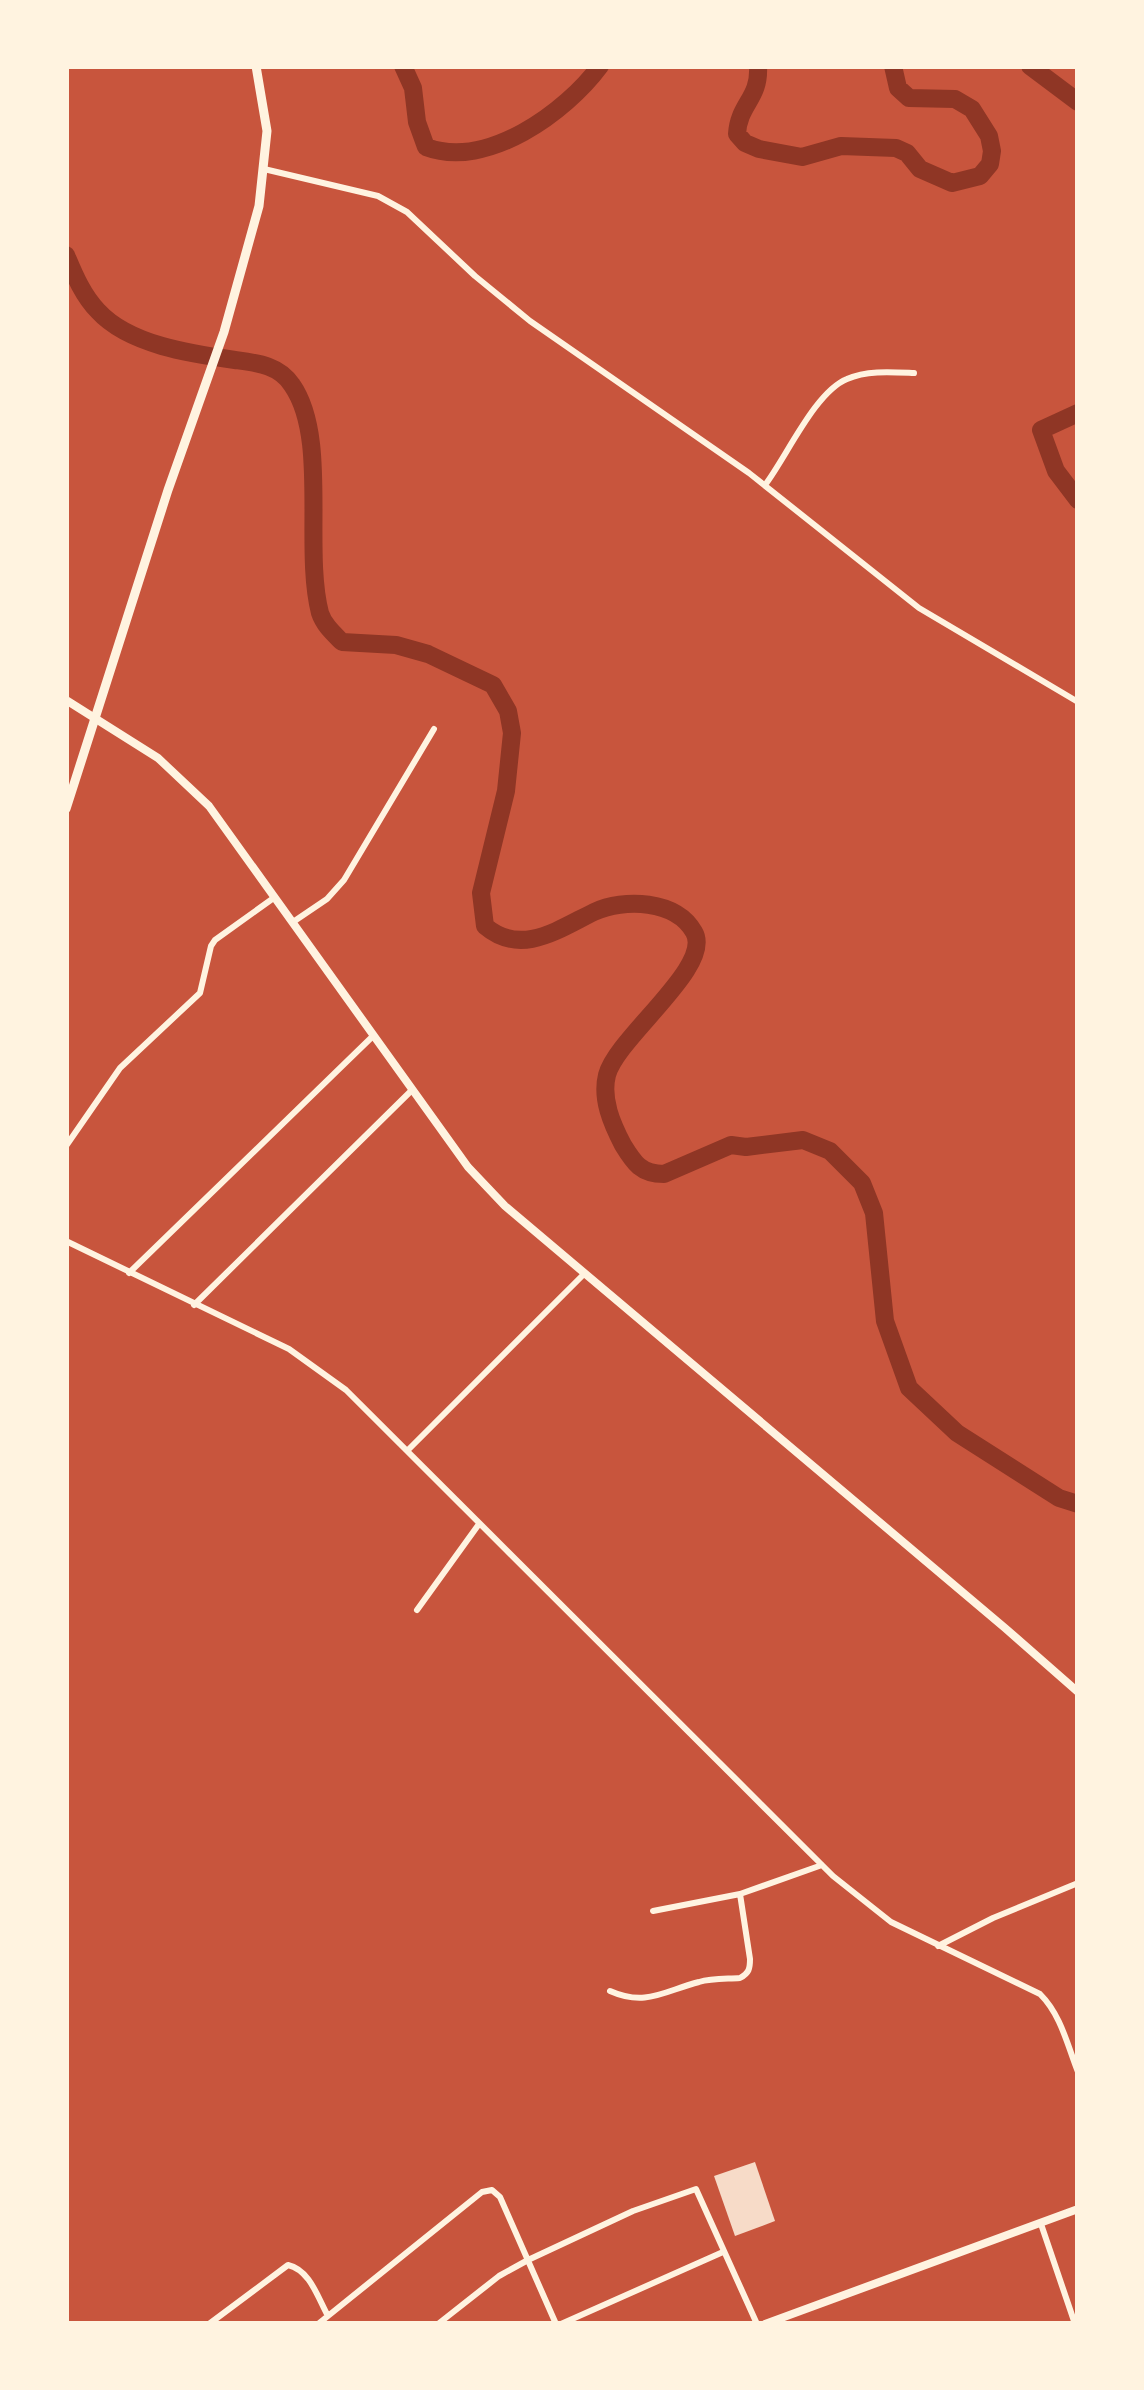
<svg xmlns="http://www.w3.org/2000/svg" width="1144" height="2390" viewBox="0 0 1144 2390" font-family="Inter,sans-serif">
  <style>
    .lines { fill: none; stroke-linecap: round; stroke-linejoin: round }
    .river { stroke: #8f3625; stroke-width: 18 }
    .building { fill: #f7dbc8 }
    .minor { stroke: #fff3e0; stroke-width: 6 }
    .tertiary { stroke: #fff3e0; stroke-width: 8 }
    .primary { stroke: #fff3e0; stroke-width: 9 }
  </style>
  <rect width="100%" height="100%" fill="#c8553d"/>
  <g class="lines">
    <path class="river" d="M 403,66 L 413,88 L 417,122 L 426,147 C 487,170 566,112 600,66
      M 758,66 C 760,99 739,103 737,134 L 745,143 L 759,149 L 802,157 L 841,146 L 896,148 L 907,153 L 920,169 L 952,183 L 980,176 L 990,164 L 992,151 L 989,136 L 972,109 L 955,99 L 909,98 L 898,88 L 893,66
      M 1030,66 L 1078,102
      M 66,255 C 74,274 83,296 98,311 C 129,345 192,354 235,360 C 257,363 279,365 292,385 C 329,438 303,547 320,613 C 324,625 333,633 342,642 L 396,645 L 428,654 L 493,685 L 508,711 L 512,733 L 506,791 L 481,893 L 485,926 C 521,957 559,929 594,912 C 624,898 676,900 694,932 C 714,966 617,1037 607,1075 C 601,1099 612,1124 623,1145 C 634,1163 641,1174 664,1174 L 731,1145 L 746,1147 L 803,1140 L 830,1151 L 862,1183 L 874,1213 L 885,1321 L 909,1388 L 957,1433 L 1059,1498 L 1078,1504
      M 1078,413 L 1041,430 L 1056,471 L 1078,500"/>
  </g>
  <path class="building" d="M 755,2162 L 775,2221 L 735,2236 L 714,2176 Z"/>
  <g class="lines">
    <path class="minor" d="M 264,169 L 378,196 L 407,212 L 475,276 L 530,321 L 749,473 L 919,608 L 1078,702
      M 765,485 C 787,456 815,392 847,379 C 867,370 892,372 914,373
      M 293,922 L 327,899 L 344,880 L 434,729
      M 66,1146 L 120,1068 L 200,993 L 211,946 L 215,940 L 275,897
      M 66,1241 L 289,1349 L 346,1390 L 833,1876 L 891,1922 L 1040,1994 C 1061,2015 1067,2044 1078,2072
      M 129,1273 L 373,1036
      M 194,1305 L 412,1090
      M 408,1450 L 584,1274
      M 417,1610 L 479,1524
      M 653,1911 L 740,1894 L 822,1865
      M 938,1946 L 993,1918 L 1078,1883
      M 610,1991 C 646,2007 664,1991 699,1982 C 712,1978 726,1979 740,1978 C 749,1973 750,1969 750,1959 L 740,1894
      M 1041,2224 L 1075,2324
      M 209,2324 L 288,2265 C 310,2270 318,2298 328,2316
      M 318,2324 L 482,2192 L 492,2190 L 500,2197 L 556,2324
      M 438,2324 L 499,2276 L 528,2260 L 633,2211 L 696,2189 L 757,2324
      M 561,2324 L 723,2252"/>
    <path class="tertiary" d="M 66,700 L 158,758 L 209,806 L 468,1167 L 505,1206 L 1005,1628 L 1078,1692
      M 765,2324 L 1078,2209"/>
    <path class="primary" d="M 66,809 L 168,490 L 224,332 L 259,206 L 267,131 L 256,66"/>
  </g>
  <rect width="1144" height="2390" fill="none" stroke="#fff3e0" stroke-width="138"/>
</svg>
